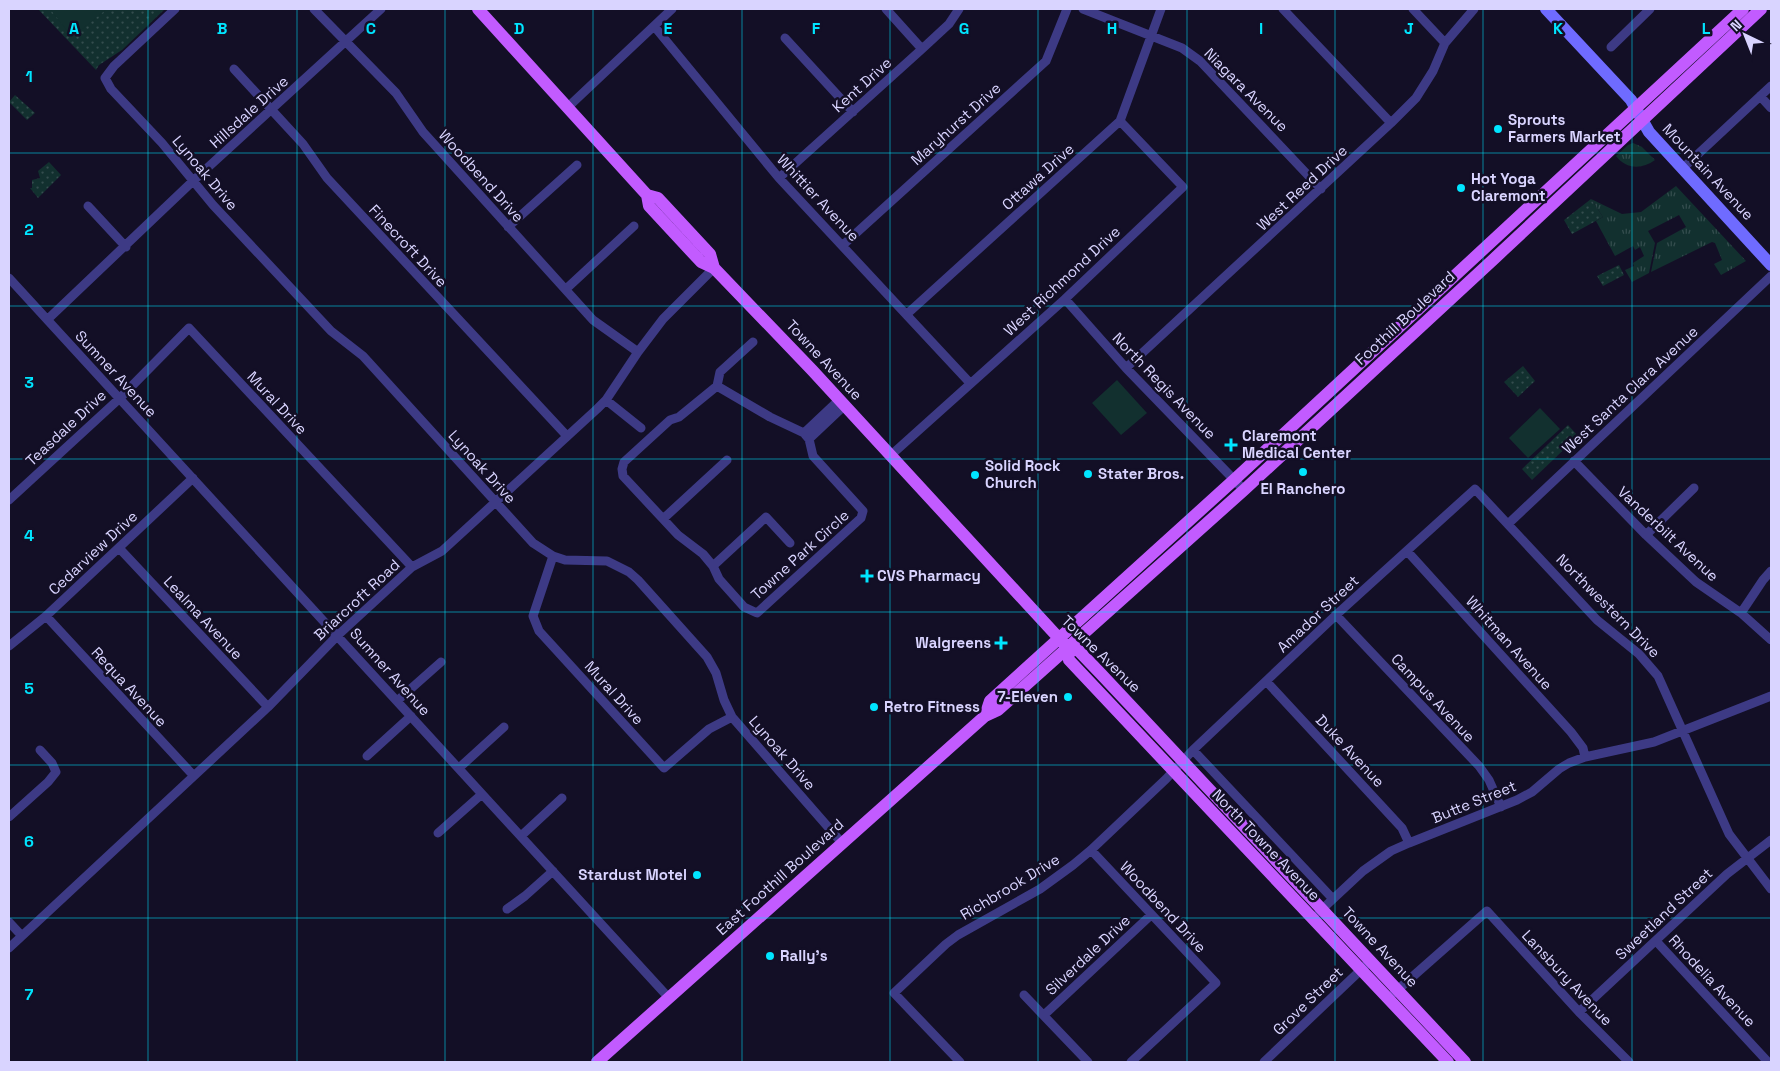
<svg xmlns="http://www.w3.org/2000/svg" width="1780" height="1071" viewBox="0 0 1780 1071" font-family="'Space Grotesk',sans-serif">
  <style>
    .grass { fill: url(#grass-tufts) }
    .park { fill: url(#park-dots) }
    .pitch { fill: #12302f }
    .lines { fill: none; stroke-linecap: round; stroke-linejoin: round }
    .street { stroke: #3d3a85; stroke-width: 9 }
    .secondary { stroke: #6f6bff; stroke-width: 12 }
    .primary { stroke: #c25bff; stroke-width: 12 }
    .grid { fill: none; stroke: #00e5ff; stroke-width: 1; stroke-opacity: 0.55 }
    .poi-dot { fill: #00e5ff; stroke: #130f26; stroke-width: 2 }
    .labels { text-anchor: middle; stroke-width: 5; stroke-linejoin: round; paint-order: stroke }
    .street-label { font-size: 15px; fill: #d9d4ff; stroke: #130f26 }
    .poi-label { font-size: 15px; font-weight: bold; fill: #d9d4ff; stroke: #130f26; text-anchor: start }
    .grid-label { font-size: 16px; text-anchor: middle; font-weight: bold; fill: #00e5ff; stroke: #130f26; stroke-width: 5; stroke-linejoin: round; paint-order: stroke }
  </style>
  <defs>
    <pattern id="grass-tufts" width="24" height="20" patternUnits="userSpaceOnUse" patternTransform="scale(1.25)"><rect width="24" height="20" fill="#12302f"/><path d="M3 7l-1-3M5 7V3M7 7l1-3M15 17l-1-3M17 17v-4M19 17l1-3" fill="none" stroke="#344d4e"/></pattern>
    <pattern id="park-dots" width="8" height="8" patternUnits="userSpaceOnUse" patternTransform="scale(1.25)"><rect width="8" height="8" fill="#12302f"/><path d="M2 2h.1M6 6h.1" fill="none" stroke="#344d4e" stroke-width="1.8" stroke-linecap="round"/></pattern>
  </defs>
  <rect width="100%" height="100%" fill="#130f26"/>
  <path class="grass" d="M 1633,143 L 1642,147 L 1655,160 C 1641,170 1626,169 1616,156 L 1628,145 Z
    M 1676,186 L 1746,261 L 1721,275 L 1714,264 L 1722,260 L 1715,243 L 1712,242 L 1651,272 L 1657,243 L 1686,227 L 1679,215 L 1648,231 L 1655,243 L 1649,273 L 1632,282 L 1625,270 L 1634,266 L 1633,263 L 1644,256 L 1640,247 L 1635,250 L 1633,246 L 1615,256 L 1596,221 L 1603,217 L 1591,199 L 1622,214 L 1641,212 Z"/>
  <path class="park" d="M 38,9 L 165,9 L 122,50 L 99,65 L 96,70 Z
    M 15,95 L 35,113 L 27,120 L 9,102 Z
    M 49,162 L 61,175 L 38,198 L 30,188 L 32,188 L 32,180 L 40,178 L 38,171 Z
    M 1591,199 L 1603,217 L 1572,234 L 1564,220 Z
    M 1619,265 L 1624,275 L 1603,286 L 1597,276 Z
    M 1523,366 L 1535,381 L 1518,397 L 1504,382 Z
    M 1568,425 L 1578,436 L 1532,480 L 1522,469 Z"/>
  <path class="pitch" d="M 50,9 L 107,9 L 72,37 Z
    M 1117,380 L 1147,413 L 1121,435 L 1092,403 Z
    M 1540,408 L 1560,429 L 1528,458 L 1509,438 Z"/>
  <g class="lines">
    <path class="street" d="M 175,9 L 114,66 L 105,78 L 111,89 L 162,143 L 213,205 L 331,331 L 363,356 L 533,543 L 553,556 L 565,560 L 607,561 L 629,572 L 638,580 L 707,657 L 716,673 L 724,700 L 732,717 L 842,843
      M 314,9 L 396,93 L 423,132 L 593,320 L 638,352
      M 886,9 L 922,49
      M 1083,9 L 1182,48 L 1200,61 L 1321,189
      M 1283,9 L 1391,123
      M 1413,9 L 1445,43
      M 654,26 L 779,178 L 970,383
      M 785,38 L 853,112
      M 1611,47 L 1650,9
      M 234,69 L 303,144 L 327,178 L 567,436
      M 1760,96 L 1771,108
      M 568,107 L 672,9
      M 1682,169 L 1771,86
      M 779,178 L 922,49 L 949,24 L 959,9
      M 88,206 L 126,247
      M 508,227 L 577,165
      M 843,245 L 1046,61 L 1067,9
      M 9,278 L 669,998
      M 566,289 L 634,226
      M 1065,299 L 1126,368 L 1244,490
      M 907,314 L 1120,121 L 1161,9
      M 48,319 L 193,181 L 381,9
      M 1126,368 L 1391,123 L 1416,98 L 1433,71 L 1445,43 L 1474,9
      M 717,386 L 770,417 L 804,433 L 809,439 L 813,456 L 863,511 L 861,518 L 757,613 L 744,607 L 719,579 L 713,566 L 703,554 L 678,535 L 623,476 L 622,469 L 624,462 L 670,420 L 679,417 Z
      M 717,386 L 720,372 L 753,342
      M 606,400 L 641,428
      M 804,433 L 839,400
      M 809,439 L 844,406
      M 890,456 L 1065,299 L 1183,187 L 1120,121
      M 1574,461 L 1646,535 L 1696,582 L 1741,613 L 1771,640
      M 9,500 L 120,398 L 189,328 L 412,567
      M 663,519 L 727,460
      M 1508,524 L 1771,276
      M 1646,535 L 1694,488
      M 119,548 L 268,707
      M 1407,551 L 1571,732 L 1583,748 L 1585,757
      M 553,556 L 533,616 L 539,631 L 664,768 L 709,729 L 732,717
      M 713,566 L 766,517 L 790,543
      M 1741,613 L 1763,580 L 1771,571
      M 1336,615 L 1479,766 L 1489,780 L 1501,807
      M 46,616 L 193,775
      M 9,646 L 46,616 L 193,478
      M 1266,681 L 1402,828 L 1409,843
      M 397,701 L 441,662
      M 1193,750 L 1333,899
      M 367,756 L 411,716
      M 459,768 L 504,727
      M 9,817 L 48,782 L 56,772 L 52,763 L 40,750
      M 438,833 L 482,794
      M 521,836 L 562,798
      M 1091,850 L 1216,983 L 1131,1062
      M 507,909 L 525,896 L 553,871
      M 1319,912 L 1363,871 L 1391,851 L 1409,843 L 1517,800 L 1532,792 L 1559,769 L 1569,763 L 1585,757 L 1654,742 L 1771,696
      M 9,922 L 21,935
      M 1656,941 L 1768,1062
      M 9,948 L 268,707 L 337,636 L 412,567 L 442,551 L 597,409 L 606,400 L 638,352 L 663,319 L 714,268
      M 1394,993 L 1487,911 L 1579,1012 L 1629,1062
      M 1024,995 L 1088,1062
      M 1579,1012 L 1727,874 L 1771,840
      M 1044,1015 L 1151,915
      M 960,1062 L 894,993 L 946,944 L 958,935 L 1040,889 L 1073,865 L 1091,850 L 1166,779 L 1193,750 L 1336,615 L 1475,489 L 1597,620 L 1639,654 L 1658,676 L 1729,834 L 1771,889
      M 1264,1062 L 1365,966"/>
    <path class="secondary" d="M 1546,9 L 1631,100 L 1649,132 L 1771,265"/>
    <path class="primary" d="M 478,9 L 647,195 L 649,206 L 701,262 L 714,268
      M 647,195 L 658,198 L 710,254 L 714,268 L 812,370 L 1067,647 L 1079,651 L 1102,675 L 1465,1062
      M 1067,647 L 1069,660 L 1448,1062
      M 985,716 L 990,701 L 1235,479 L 1743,9
      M 597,1062 L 985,716 L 998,710 L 1244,490 L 1496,257 L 1761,9"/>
  </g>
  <path class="grid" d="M 148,9 L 148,1062M 297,9 L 297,1062M 445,9 L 445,1062M 593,9 L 593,1062M 742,9 L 742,1062M 890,9 L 890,1062M 1038,9 L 1038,1062M 1187,9 L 1187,1062M 1335,9 L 1335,1062M 1483,9 L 1483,1062M 1632,9 L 1632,1062M 9,153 L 1771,153M 9,306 L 1771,306M 9,459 L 1771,459M 9,612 L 1771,612M 9,765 L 1771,765M 9,918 L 1771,918"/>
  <g class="poi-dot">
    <circle cx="1498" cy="129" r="5"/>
    <circle cx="1461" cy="188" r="5"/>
    <path d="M1228.5 437.5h5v5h5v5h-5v5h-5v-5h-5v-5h5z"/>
    <circle cx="1303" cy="472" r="5"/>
    <circle cx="1088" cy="474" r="5"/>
    <circle cx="975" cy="475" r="5"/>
    <path d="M864.5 568.5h5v5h5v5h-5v5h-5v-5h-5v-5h5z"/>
    <path d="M998.5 635.5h5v5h5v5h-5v5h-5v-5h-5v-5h5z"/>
    <circle cx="1068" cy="697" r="5"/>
    <circle cx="874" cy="707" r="5"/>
    <circle cx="697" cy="875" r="5"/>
    <circle cx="770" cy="956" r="5"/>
  </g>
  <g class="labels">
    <g class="street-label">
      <text transform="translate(862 85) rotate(-42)" y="5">Kent Drive</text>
      <text transform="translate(1246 90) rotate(45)" y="5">Niagara Avenue</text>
      <text transform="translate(249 112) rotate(-42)" y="5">Hillsdale Drive</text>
      <text transform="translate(956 124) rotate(-42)" y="5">Maryhurst Drive</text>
      <text transform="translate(1708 172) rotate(47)" y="5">Mountain Avenue</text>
      <text transform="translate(205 173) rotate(50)" y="5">Lynoak Drive</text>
      <text transform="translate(481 176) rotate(48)" y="5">Woodbend Drive</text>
      <text transform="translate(1038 177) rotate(-42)" y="5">Ottawa Drive</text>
      <text transform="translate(1302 188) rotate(-43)" y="5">West Reed Drive</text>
      <text transform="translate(818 198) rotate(47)" y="5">Whittier Avenue</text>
      <text transform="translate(408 246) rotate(47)" y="5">Finecroft Drive</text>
      <text transform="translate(1062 281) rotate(-43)" y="5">West Richmond Drive</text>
      <text transform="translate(1405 318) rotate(-43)" y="5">Foothill Boulevard</text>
      <text transform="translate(824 360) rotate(47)" y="5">Towne Avenue</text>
      <text transform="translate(116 374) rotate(47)" y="5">Sumner Avenue</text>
      <text transform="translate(1164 386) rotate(46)" y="5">North Regis Avenue</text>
      <text transform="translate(1630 390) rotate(-43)" y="5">West Santa Clara Avenue</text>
      <text transform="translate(277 403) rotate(47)" y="5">Mural Drive</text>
      <text transform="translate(66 428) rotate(-43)" y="5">Teasdale Drive</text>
      <text transform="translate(482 467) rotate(48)" y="5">Lynoak Drive</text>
      <text transform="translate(1668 534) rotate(43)" y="5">Vanderbilt Avenue</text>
      <text transform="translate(93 553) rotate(-43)" y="5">Cedarview Drive</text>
      <text transform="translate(800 555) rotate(-42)" y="5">Towne Park Circle</text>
      <text transform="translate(357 600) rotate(-43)" y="5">Briarcroft Road</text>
      <text transform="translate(1608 606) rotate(45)" y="5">Northwestern Drive</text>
      <text transform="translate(1318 614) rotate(-43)" y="5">Amador Street</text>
      <text transform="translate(203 618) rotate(47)" y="5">Lealma Avenue</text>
      <text transform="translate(1509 643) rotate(48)" y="5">Whitman Avenue</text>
      <text transform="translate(1101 654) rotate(44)" y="5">Towne Avenue</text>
      <text transform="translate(390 672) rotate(48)" y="5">Sumner Avenue</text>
      <text transform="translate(129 687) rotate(47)" y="5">Requa Avenue</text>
      <text transform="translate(614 693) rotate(48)" y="5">Mural Drive</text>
      <text transform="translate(1433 698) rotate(47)" y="5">Campus Avenue</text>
      <text transform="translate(1350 751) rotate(47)" y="5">Duke Avenue</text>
      <text transform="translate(782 753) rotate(49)" y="5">Lynoak Drive</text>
      <text transform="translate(1474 802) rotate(-22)" y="5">Butte Street</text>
      <text transform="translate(1266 845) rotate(46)" y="5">North Towne Avenue</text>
      <text transform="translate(780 877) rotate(-42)" y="5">East Foothill Boulevard</text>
      <text transform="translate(1010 887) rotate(-31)" y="5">Richbrook Drive</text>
      <text transform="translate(1163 907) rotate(47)" y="5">Woodbend Drive</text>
      <text transform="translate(1664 914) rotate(-43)" y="5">Sweetland Street</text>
      <text transform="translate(1380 947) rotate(47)" y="5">Towne Avenue</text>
      <text transform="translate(1088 955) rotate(-43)" y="5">Silverdale Drive</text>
      <text transform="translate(1567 978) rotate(47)" y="5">Lansbury Avenue</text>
      <text transform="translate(1712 981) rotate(47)" y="5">Rhodelia Avenue</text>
      <text transform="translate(1308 1001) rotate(-44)" y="5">Grove Street</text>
    </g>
    <g class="poi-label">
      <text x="1508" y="125">Sprouts<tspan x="1508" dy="17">Farmers Market</tspan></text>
      <text x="1471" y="184">Hot Yoga<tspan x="1471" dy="17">Claremont</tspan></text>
      <text x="1242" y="441">Claremont<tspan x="1242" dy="17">Medical Center</tspan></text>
      <text x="985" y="471">Solid Rock<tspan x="985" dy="17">Church</tspan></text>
      <text x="1098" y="479">Stater Bros.</text>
      <text x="1303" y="494" text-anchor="middle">El Ranchero</text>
      <text x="877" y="581">CVS Pharmacy</text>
      <text x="991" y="648" text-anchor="end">Walgreens</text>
      <text x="1058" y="702" text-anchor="end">7-Eleven</text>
      <text x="884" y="712">Retro Fitness</text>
      <text x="687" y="880" text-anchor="end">Stardust Motel</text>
      <text x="780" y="961">Rally's</text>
    </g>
  </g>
  <g class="grid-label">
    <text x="74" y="34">A</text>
    <text x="222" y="34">B</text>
    <text x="371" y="34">C</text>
    <text x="519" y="34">D</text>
    <text x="668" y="34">E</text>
    <text x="816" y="34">F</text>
    <text x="964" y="34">G</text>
    <text x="1112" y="34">H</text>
    <text x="1261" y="34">I</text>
    <text x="1409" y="34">J</text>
    <text x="1558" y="34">K</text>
    <text x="1706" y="34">L</text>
    <text x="29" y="82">1</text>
    <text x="29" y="235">2</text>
    <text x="29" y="388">3</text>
    <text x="29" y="541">4</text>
    <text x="29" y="694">5</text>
    <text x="29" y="847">6</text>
    <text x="29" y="1000">7</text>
  </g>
  <rect width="1780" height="1071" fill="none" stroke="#d9d4ff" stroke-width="20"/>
  <g transform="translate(1745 35) rotate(317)" stroke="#130f26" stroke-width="4" paint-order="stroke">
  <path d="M0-4L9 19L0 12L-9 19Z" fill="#d9d4ff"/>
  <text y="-8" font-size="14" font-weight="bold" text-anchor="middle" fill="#d9d4ff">N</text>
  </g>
</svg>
